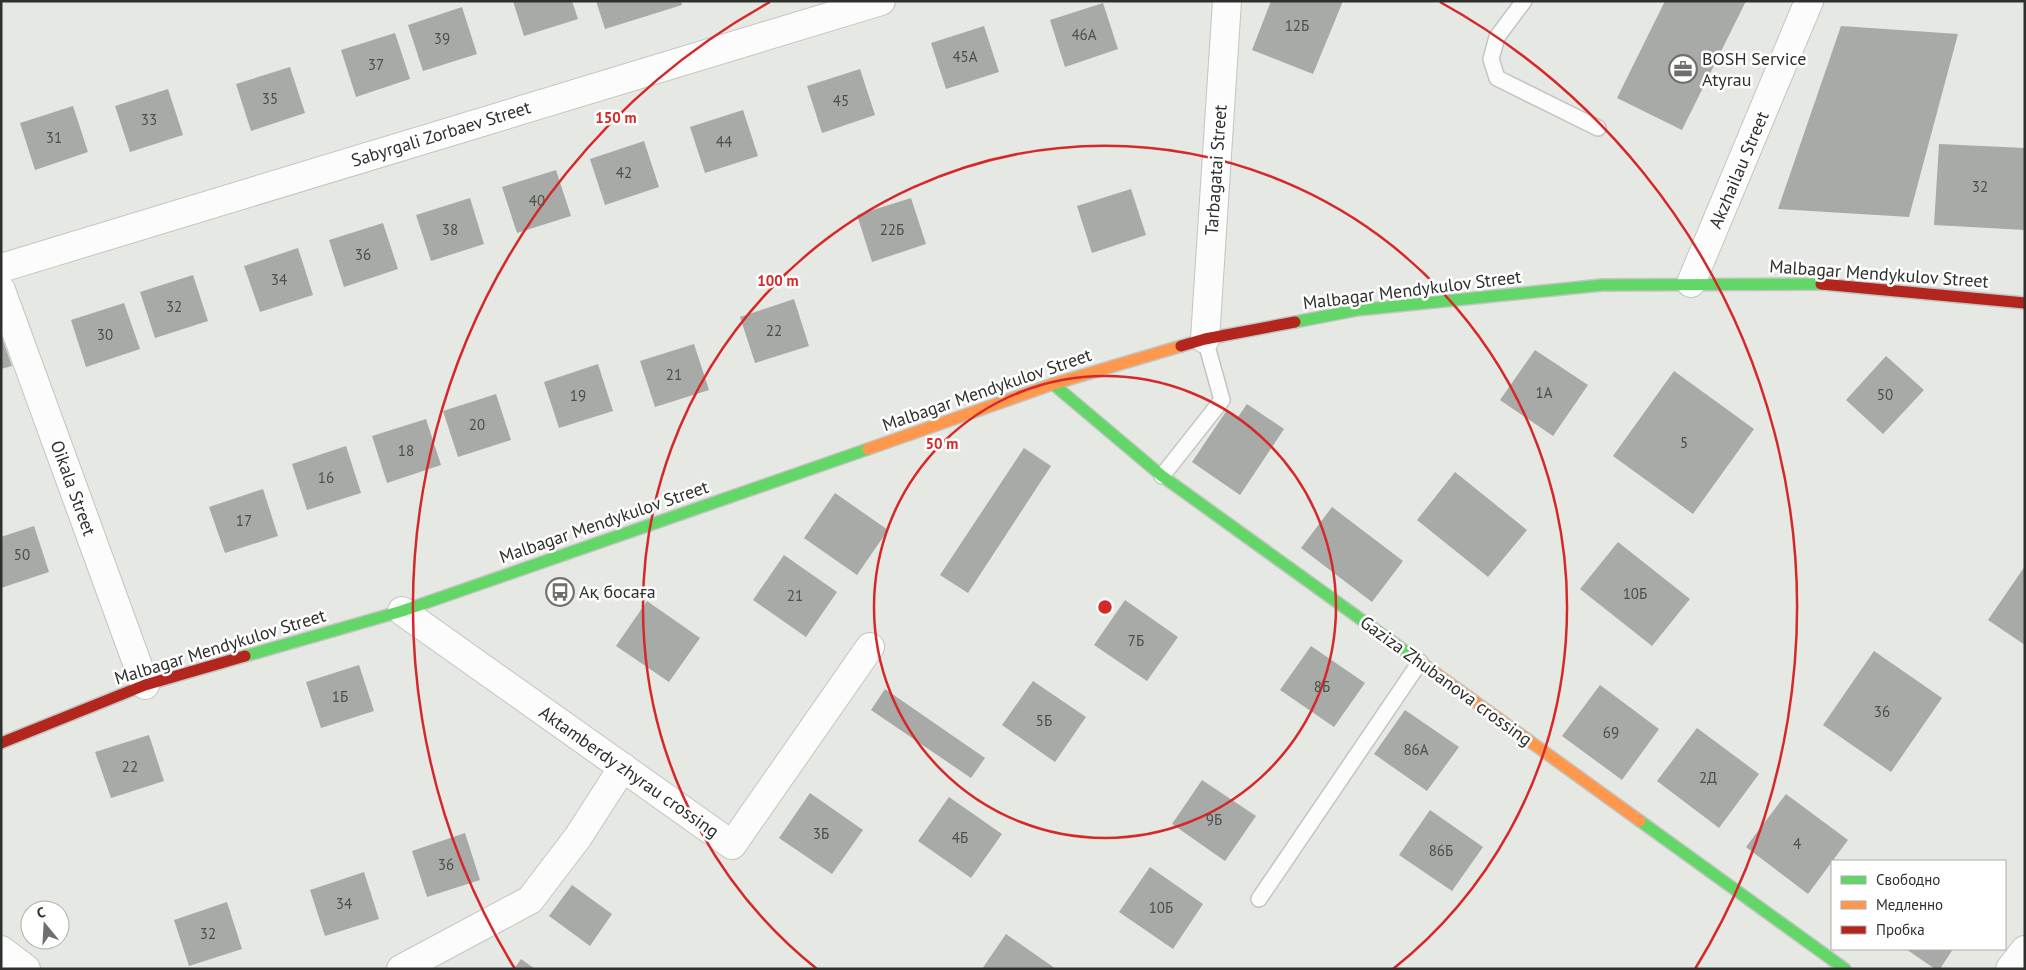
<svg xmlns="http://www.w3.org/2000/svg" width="2026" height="970" viewBox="0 0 2026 970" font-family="'PT Sans',sans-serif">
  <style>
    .building { fill: #a7aaa6 }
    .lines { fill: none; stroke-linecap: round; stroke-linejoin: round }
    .lane-casing { stroke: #c2c5c1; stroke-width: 18 }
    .street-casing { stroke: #c2c5c1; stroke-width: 30 }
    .fast-casing { stroke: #c2c5c1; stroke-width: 14 }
    .slow-casing { stroke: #c2c5c1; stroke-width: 14 }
    .jam-casing { stroke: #c2c5c1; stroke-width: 14 }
    .lane { stroke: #fbfcfb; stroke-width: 15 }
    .street { stroke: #fbfcfb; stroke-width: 28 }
    .fast { stroke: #63d668; stroke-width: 11 }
    .slow { stroke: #ff974d; stroke-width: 11 }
    .jam { stroke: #b3261e; stroke-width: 11 }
    .ring { fill: none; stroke: #d62828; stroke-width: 2.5 }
    .labels { text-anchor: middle; stroke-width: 5; stroke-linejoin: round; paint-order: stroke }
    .number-label { font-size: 15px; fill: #4c4e4b }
    .poi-label { font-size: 18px; fill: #2e302d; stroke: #fff; text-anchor: start }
    .street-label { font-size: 18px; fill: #2e302d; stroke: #fff }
    .centre { fill: #d62828; stroke: #fff; stroke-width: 2.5 }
    .ring-label { font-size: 15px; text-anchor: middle; font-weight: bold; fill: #d62828; stroke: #fff; stroke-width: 5; stroke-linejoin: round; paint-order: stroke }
  </style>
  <rect width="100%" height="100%" fill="#e5e8e3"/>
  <path class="building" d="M 513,1 L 572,1 L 578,19 L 524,36 Z
    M 596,1 L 681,1 L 682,5 L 605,29 Z
    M 1271,1 L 1343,1 L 1313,74 L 1252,50 Z
    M 1665,1 L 1746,1 L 1682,130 L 1617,98 Z
    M 1103,3 L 1118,49 L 1065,67 L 1050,20 Z
    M 462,7 L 477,54 L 423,71 L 408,25 Z
    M 984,26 L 999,72 L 946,89 L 931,43 Z
    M 1841,26 L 1958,34 L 1909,217 L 1778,209 Z
    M 395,33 L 410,79 L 356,97 L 341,50 Z
    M 290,67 L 305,113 L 251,131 L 236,84 Z
    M 860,69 L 875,115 L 822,133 L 807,86 Z
    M 168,89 L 183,135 L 130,152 L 115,106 Z
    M 73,106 L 88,152 L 35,170 L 20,123 Z
    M 743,110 L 758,156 L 705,173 L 690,127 Z
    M 644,141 L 659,187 L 605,205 L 590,159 Z
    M 1939,144 L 2025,148 L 2025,230 L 1934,225 Z
    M 556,170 L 571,216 L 517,233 L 502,187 Z
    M 1131,189 L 1146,235 L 1092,253 L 1077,206 Z
    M 470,198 L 484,244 L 431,261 L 416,215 Z
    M 911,198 L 926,244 L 872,262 L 857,215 Z
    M 383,223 L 398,269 L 344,287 L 329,240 Z
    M 298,248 L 313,295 L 260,312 L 244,266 Z
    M 193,275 L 208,321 L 155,338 L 140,292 Z
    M 794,299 L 809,346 L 755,363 L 740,317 Z
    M 124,303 L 140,349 L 86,367 L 71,320 Z
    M 1,335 L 12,366 L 1,369 Z
    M 694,344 L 709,390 L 655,407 L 640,361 Z
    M 1535,350 L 1588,385 L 1553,436 L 1500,400 Z
    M 1886,356 L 1924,390 L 1883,434 L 1846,400 Z
    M 598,364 L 613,411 L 559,428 L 544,382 Z
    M 1674,371 L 1754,429 L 1693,514 L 1613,456 Z
    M 496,394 L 511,440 L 458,457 L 443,411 Z
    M 1247,404 L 1284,429 L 1240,495 L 1192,462 L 1227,410 L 1238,417 Z
    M 426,419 L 441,465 L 387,483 L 372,436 Z
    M 346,446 L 361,493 L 307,510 L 292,464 Z
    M 1024,448 L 1051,466 L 968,593 L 940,575 Z
    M 1455,472 L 1527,530 L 1488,577 L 1417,520 Z
    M 263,489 L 278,536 L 225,553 L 209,507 Z
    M 835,493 L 888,530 L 857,575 L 804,538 Z
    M 1332,507 L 1403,561 L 1372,602 L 1301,548 Z
    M 34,526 L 49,572 L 1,588 L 1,537 Z
    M 1618,542 L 1690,599 L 1652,646 L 1580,589 Z
    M 784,555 L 837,592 L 806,637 L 753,600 Z
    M 2025,566 L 2025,645 L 1988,620 Z
    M 1125,600 L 1178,637 L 1147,681 L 1094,645 Z
    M 647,601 L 700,638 L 669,682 L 616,646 Z
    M 1311,646 L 1365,683 L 1334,727 L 1280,690 Z
    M 1874,651 L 1942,698 L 1891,772 L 1823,725 Z
    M 359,665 L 374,711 L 321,728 L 306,682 Z
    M 1033,681 L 1086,717 L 1055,762 L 1002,725 Z
    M 1600,685 L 1659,729 L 1622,780 L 1562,736 Z
    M 885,689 L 985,758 L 971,778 L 871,710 Z
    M 1405,710 L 1459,747 L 1427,791 L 1374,754 Z
    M 1697,728 L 1759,774 L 1719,828 L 1657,781 Z
    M 149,735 L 164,781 L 111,798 L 95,752 Z
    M 1202,780 L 1256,816 L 1225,861 L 1172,824 Z
    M 810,793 L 863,830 L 832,874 L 779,838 Z
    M 1786,794 L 1848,840 L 1808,894 L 1746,847 Z
    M 949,797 L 1002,834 L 971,878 L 918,841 Z
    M 1430,810 L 1483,847 L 1452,891 L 1399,855 Z
    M 465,833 L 480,880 L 427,897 L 412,851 Z
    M 1150,867 L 1203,904 L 1173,949 L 1119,912 Z
    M 364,872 L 379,919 L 325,936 L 310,890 Z
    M 572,885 L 612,914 L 590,946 L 549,916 Z
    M 227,902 L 242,949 L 189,966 L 174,920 Z
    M 1006,934 L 1056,969 L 982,969 Z
    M 1906,949 L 1953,949 L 1940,969 L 1935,969 Z
    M 521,959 L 535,969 L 514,969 Z"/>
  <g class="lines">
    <defs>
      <path id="lane" d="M 1524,1 L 1497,37 L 1491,59 L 1497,78 L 1598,128
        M 1162,476 L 1222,400 L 1205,339
        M 1259,899 L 1420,662"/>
      <path id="street" d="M 1,268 L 881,1
        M 1691,283 L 1809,1
        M 1,290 L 145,685
        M 1205,339 L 1227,1
        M 402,611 L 732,845 L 870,647
        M 1,950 L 26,969
        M 401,969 L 530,900 L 578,837 L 623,767
        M 2010,969 L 2025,950"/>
      <path id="fast" d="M 1295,322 L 1357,310 L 1602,285 L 1821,284
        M 1053,384 L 1162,476 L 1416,659
        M 245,656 L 402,611 L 868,449
        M 1640,821 L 1845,969"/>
      <path id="slow" d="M 868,449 L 1053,384 L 1181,346
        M 1416,659 L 1640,821"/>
      <path id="jam" d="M 1821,284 L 2025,303
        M 1181,346 L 1205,339 L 1295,322
        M 1,743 L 145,685 L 245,656"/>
    </defs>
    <use href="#lane" class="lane-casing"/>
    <use href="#street" class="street-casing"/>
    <use href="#fast" class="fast-casing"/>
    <use href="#slow" class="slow-casing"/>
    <use href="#jam" class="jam-casing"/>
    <use href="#lane" class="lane"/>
    <use href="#street" class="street"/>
    <use href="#fast" class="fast"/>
    <use href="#slow" class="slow"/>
    <use href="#jam" class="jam"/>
  </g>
  <g class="ring">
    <circle cx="1105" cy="607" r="231"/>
    <path d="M817 969A462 462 0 1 1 1393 969"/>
    <path d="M515 969A692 692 0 0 1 770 2M1440 2A692 692 0 0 1 1695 969"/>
  </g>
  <defs>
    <symbol id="office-ring" viewBox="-11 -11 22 22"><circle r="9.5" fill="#fff" stroke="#6e706d" stroke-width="1.5"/><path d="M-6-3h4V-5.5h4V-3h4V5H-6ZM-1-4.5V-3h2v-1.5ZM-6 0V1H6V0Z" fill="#6e706d"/></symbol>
    <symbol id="bus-ring" viewBox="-11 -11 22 22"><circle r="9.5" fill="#fff" stroke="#6e706d" stroke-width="1.5"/><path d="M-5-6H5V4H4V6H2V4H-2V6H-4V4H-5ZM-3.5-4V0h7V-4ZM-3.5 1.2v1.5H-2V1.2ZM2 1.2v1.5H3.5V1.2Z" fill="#6e706d"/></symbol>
  </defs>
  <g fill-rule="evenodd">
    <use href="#office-ring" x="1667" y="53" width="32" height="32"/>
    <use href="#bus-ring" x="544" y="576" width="32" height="32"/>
  </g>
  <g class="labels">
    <g class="number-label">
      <text x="1297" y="31">12Б</text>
      <text x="1084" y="40">46А</text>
      <text x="442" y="44">39</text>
      <text x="965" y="62">45А</text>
      <text x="376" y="70">37</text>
      <text x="270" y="104">35</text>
      <text x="841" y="106">45</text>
      <text x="149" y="125">33</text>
      <text x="54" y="143">31</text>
      <text x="724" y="147">44</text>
      <text x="624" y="178">42</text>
      <text x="1980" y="192">32</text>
      <text x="537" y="206">40</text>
      <text x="450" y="235">38</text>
      <text x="892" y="235">22Б</text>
      <text x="363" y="260">36</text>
      <text x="279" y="285">34</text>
      <text x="174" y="312">32</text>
      <text x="774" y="336">22</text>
      <text x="105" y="340">30</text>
      <text x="674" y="380">21</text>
      <text x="1544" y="398">1А</text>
      <text x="1885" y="400">50</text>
      <text x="578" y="401">19</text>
      <text x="477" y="430">20</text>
      <text x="1684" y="448">5</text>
      <text x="406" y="456">18</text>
      <text x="326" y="483">16</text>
      <text x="244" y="526">17</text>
      <text x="22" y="560">50</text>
      <text x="1635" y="599">10Б</text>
      <text x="795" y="601">21</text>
      <text x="1136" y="646">7Б</text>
      <text x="1322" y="692">8Б</text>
      <text x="340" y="702">1Б</text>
      <text x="1882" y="717">36</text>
      <text x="1044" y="726">5Б</text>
      <text x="1611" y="738">69</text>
      <text x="1416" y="755">86А</text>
      <text x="130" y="772">22</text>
      <text x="1708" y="783">2Д</text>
      <text x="1214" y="825">9Б</text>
      <text x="821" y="839">3Б</text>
      <text x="960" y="843">4Б</text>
      <text x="1797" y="849">4</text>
      <text x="1441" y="856">86Б</text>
      <text x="446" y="870">36</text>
      <text x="344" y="909">34</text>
      <text x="1161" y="913">10Б</text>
      <text x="208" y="939">32</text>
    </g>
    <g class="poi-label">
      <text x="1702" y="65">BOSH Service<tspan x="1702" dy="21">Atyrau</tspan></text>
      <text x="579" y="598">Ақ босаға</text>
    </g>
    <g class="street-label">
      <text transform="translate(441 134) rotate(-17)" y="6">Sabyrgali Zorbaev Street</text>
      <text transform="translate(1216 170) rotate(-86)" y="6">Tarbagatai Street</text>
      <text transform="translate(1739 170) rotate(-67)" y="6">Akzhailau Street</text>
      <text transform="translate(1879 274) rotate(4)" y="6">Malbagar Mendykulov Street</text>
      <text transform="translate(1412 290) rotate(-7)" y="6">Malbagar Mendykulov Street</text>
      <text transform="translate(987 390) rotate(-19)" y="6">Malbagar Mendykulov Street</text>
      <text transform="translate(73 488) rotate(70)" y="6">Oikala Street</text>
      <text transform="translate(604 522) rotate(-19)" y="6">Malbagar Mendykulov Street</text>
      <text transform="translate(220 647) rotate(-17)" y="6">Malbagar Mendykulov Street</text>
      <text transform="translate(1446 681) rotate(36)" y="6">Gaziza Zhubanova crossing</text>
      <text transform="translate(629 772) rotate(35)" y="6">Aktamberdy zhyrau crossing</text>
    </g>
  </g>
  <circle cx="1105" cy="607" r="8" class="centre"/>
  <g class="ring-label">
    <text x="616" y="123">150 m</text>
    <text x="778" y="286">100 m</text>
    <text x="942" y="449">50 m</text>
  </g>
  <rect width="2026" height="970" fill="none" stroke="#2e302d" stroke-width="5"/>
  <rect x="1831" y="860" width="175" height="90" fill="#ffffff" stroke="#abacab"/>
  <rect x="1841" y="876" width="25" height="8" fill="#63d668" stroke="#abacab"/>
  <text x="1876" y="885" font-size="15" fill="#2e302d">Свободно</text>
  <rect x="1841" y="901" width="25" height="8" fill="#ff974d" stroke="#abacab"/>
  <text x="1876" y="910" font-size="15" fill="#2e302d">Медленно</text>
  <rect x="1841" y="926" width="25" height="8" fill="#b3261e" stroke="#abacab"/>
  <text x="1876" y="935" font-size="15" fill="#2e302d">Пробка</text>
  <g transform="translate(45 925) rotate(342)"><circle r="24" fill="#ffffff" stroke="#abacab"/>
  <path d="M0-4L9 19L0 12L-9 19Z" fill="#6e706d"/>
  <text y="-8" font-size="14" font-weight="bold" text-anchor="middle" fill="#2e302d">С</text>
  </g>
</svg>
